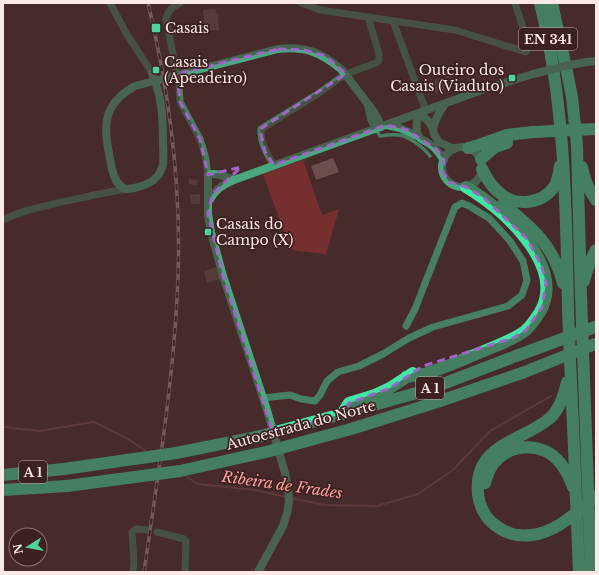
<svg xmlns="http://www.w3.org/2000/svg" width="599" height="575" viewBox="0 0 599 575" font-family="'Libre Baskerville',serif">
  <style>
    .green { fill: #772e2e }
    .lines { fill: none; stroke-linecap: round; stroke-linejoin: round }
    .stream { stroke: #764a4c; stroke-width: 2 }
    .building { fill: #6c4e4c }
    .lane { stroke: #477f63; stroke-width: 3.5 }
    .street { stroke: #477f63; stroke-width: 7 }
    .secondary { stroke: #49a97e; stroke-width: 8 }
    .highway { stroke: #40e6a3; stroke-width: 12 }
    .rail-casing { stroke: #a89190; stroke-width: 3.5 }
    .rail { stroke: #3c2120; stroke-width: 2; stroke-dasharray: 6; stroke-linecap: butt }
    .secondary-bridge { stroke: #49a97e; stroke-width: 8 }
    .highway-bridge { stroke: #40e6a3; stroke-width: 12 }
    .marked { fill: none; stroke: #a164cb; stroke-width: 3; stroke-dasharray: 8 5; stroke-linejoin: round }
    .poi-dot { fill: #4ed39a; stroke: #3c2120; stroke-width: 1.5 }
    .labels { text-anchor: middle; stroke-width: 3.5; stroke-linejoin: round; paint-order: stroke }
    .shield { fill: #3c2120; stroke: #c2acab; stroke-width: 1 }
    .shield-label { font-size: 13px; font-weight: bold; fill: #fbe8e7 }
    .poi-label { font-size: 14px; fill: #fbe8e7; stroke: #3c2120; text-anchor: start }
    .street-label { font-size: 14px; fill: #fbe8e7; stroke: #3c2120 }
    .water-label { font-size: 15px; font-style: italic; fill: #fda39f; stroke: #3c2120 }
  </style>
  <rect width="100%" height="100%" fill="#472b2a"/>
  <path class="green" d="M 303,160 L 322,215 L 339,209 L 326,254 L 296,251 L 290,248 L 263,174 Z"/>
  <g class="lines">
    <path class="stream" d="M 3,427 L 39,431 L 94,422 L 128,439 L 146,451
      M 184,475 L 198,484 L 255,490 L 286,497
      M 290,498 L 325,505 L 377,506 L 418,494 L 453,470 L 490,431 L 551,396"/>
  </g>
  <path class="building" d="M 215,9 L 216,13 L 218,13 L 219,30 L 205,31 L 203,10 Z
    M 450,75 L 454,86 L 436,93 L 432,82 Z
    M 333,158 L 339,172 L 316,180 L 311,166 Z
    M 189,179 L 198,180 L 197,185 L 189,184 Z
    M 200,194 L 200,204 L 191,204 L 190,195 Z
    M 216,267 L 220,279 L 207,283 L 204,271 Z"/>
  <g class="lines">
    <path class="lane" d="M 376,129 L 380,136 C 386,135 393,134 399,135 C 409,136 424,148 430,156"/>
    <path class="street" d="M 110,3 L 126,33 L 152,73
      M 180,3 C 172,7 168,10 166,19 L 179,84 L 180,102 L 200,139 L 205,155 L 208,175
      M 302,3 L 320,10 L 455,30 L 526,52 L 528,47 L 525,34 L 515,3
      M 393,21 L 426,111
      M 274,165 C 267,155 260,141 261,129 L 316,95 L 346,74 L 376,63 L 379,61 L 379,54 L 368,17
      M 3,220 C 18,212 36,208 53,204 C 77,199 101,193 126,189
      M 263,398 L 290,395 L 301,399 L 315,401 L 320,395 L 327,381 L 338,372 L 359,366 L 383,354 L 409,338 L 433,327 L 508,306 L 522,295 L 527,280 L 523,261 L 510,241 L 489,218 L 469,206 L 462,203 L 455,207 L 415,309 L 406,326
      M 157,532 L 184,539 L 186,541 L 185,572
      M 133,572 L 134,562 L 132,532 L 136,529 L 147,530"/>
    <path class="secondary" d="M 587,62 L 596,61
      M 342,70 L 374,112 L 378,119 L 381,127
      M 368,105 L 371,119 L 376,129
      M 419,113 C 416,120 415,132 420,138 C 423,141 428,142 431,145 C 437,149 440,155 444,160
      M 419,113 L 429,122 L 433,129 L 434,134 L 439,142 L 454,149
      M 387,125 L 400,128 L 419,137
      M 433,129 C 435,119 439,112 445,104
      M442 167a20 20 0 1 1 40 0a20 20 0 1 1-40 0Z
      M 112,169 C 114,177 117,186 126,189 C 129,189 135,188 138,187 C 151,184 160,178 163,164 C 164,157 163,149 163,142 C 163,116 162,98 152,73
      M 234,180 C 225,177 217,172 208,175 L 208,214 L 211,232 L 223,276 L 267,410 L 285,473 L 288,488 L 289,502 L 287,513 L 283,526 L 258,572
      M 209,201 C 215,190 222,185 234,180 L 479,91 L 533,74"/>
    <path class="highway" d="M 540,3 C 565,103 566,205 568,307 C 570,371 574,436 576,500
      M 552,3 L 567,72 L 572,97 L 577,146 L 581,296 L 588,488
      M 468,148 L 479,145 L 507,135 L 533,132
      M 481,159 L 495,147 L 507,143
      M 582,167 C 584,180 589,190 596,200
      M 482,169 C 487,179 492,188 501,194 C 516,207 542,204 554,187 C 558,181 559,173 560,166
      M 503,204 C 532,228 553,244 563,283
      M 584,281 C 587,270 590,260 596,250
      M 406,377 C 412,376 418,375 424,374 C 445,368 464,359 484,351 C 498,345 513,340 525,331 C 531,326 536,318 540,312 C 567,265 502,208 466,187
      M 567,382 C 564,395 560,409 550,418 C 522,442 473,444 478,494 C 479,505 485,518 495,525 C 505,533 518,537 532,535 C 557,532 576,512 596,497
      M 342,414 L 427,390 L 516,356
      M 342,414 L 349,403 L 375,395 L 390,388 L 413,373
      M 351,429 L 437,402 L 522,373
      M 3,475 L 64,469
      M 485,483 C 487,476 489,469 494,463 C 506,448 527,443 545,451 C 559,457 568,473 573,487
      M 3,490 L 67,486
      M 589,518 L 591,572
      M 577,524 L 579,572"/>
    <defs>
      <path id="rail" d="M 144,572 C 157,481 172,391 177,299 C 183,200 171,99 148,3"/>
    </defs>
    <use href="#rail" class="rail-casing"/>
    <use href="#rail" class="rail"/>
    <path class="secondary-bridge" d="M 533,74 L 565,66 L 587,62
      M 112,169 C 105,133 97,107 135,86 L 278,49 C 305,46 321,52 342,70"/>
    <path class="highway-bridge" d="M 533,132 L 596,129
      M 516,356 L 595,327
      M 522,373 L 595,344
      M 64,469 L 176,453 L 261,436 L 342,414
      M 67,486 L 180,471 L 266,452 L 351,429
      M 588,488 L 589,518
      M 576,500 L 577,524"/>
  </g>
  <path d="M0 0H599V575H0ZM 278,49 L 304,50 L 325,56 L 346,74 L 260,129 L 265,152 L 274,165 L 386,125 L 407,130 L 437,150 L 444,160 L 443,172 L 449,182 L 466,187 L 484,198 L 528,240 L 542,267 L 546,283 L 542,307 L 526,330 L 513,338 L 423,366 L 390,388 L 349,403 L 342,414 L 273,433 L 223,276 L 208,214 L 212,195 L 241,167 L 208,175 L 200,139 L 180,102 L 177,74 Z" fill="#472b2a" fill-opacity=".55" fill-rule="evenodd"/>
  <path class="marked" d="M 278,49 L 304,50 L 325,56 L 346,74 L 260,129 L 265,152 L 274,165 L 386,125 L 407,130 L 437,150 L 444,160 L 443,172 L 449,182 L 466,187 L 484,198 L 528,240 L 542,267 L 546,283 L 542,307 L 526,330 L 513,338 L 423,366 L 390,388 L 349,403 L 342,414 L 273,433 L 223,276 L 208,214 L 212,195 L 241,167 L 208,175 L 200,139 L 180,102 L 177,74 Z"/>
  <g class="poi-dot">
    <rect x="151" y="23" width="10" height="10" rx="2"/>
    <rect x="152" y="66" width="8" height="8" rx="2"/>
    <rect x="508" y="74" width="8" height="8" rx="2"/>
    <rect x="204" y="228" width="8" height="8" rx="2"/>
  </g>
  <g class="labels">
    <g class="shield">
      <rect x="519" y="28" width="58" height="22" rx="3"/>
      <rect x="416" y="377" width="28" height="22" rx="3"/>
      <rect x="19" y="461" width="28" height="22" rx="3"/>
    </g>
    <g class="shield-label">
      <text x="548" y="44">EN 341</text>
      <text x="430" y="393">A 1</text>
      <text x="33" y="477">A 1</text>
    </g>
    <g class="poi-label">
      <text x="165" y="33">Casais</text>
      <text x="164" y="67">Casais<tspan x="164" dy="16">(Apeadeiro)</tspan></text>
      <text x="504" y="75" text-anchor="end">Outeiro dos<tspan x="504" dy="16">Casais (Viaduto)</tspan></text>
      <text x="216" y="229">Casais do<tspan x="216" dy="16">Campo (X)</tspan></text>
    </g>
    <g class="street-label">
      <text transform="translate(301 425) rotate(-15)" y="5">Autoestrada do Norte</text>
    </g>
    <g class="water-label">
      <text transform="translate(282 485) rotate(8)" y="5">Ribeira de Frades</text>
    </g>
  </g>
  <rect width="599" height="575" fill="none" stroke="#fbe8e7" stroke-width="8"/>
  <g transform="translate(28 547) rotate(259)"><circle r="19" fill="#3c2120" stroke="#887170"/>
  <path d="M0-3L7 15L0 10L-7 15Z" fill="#4ed39a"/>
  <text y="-6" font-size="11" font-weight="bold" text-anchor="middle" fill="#fbe8e7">N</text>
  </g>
</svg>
